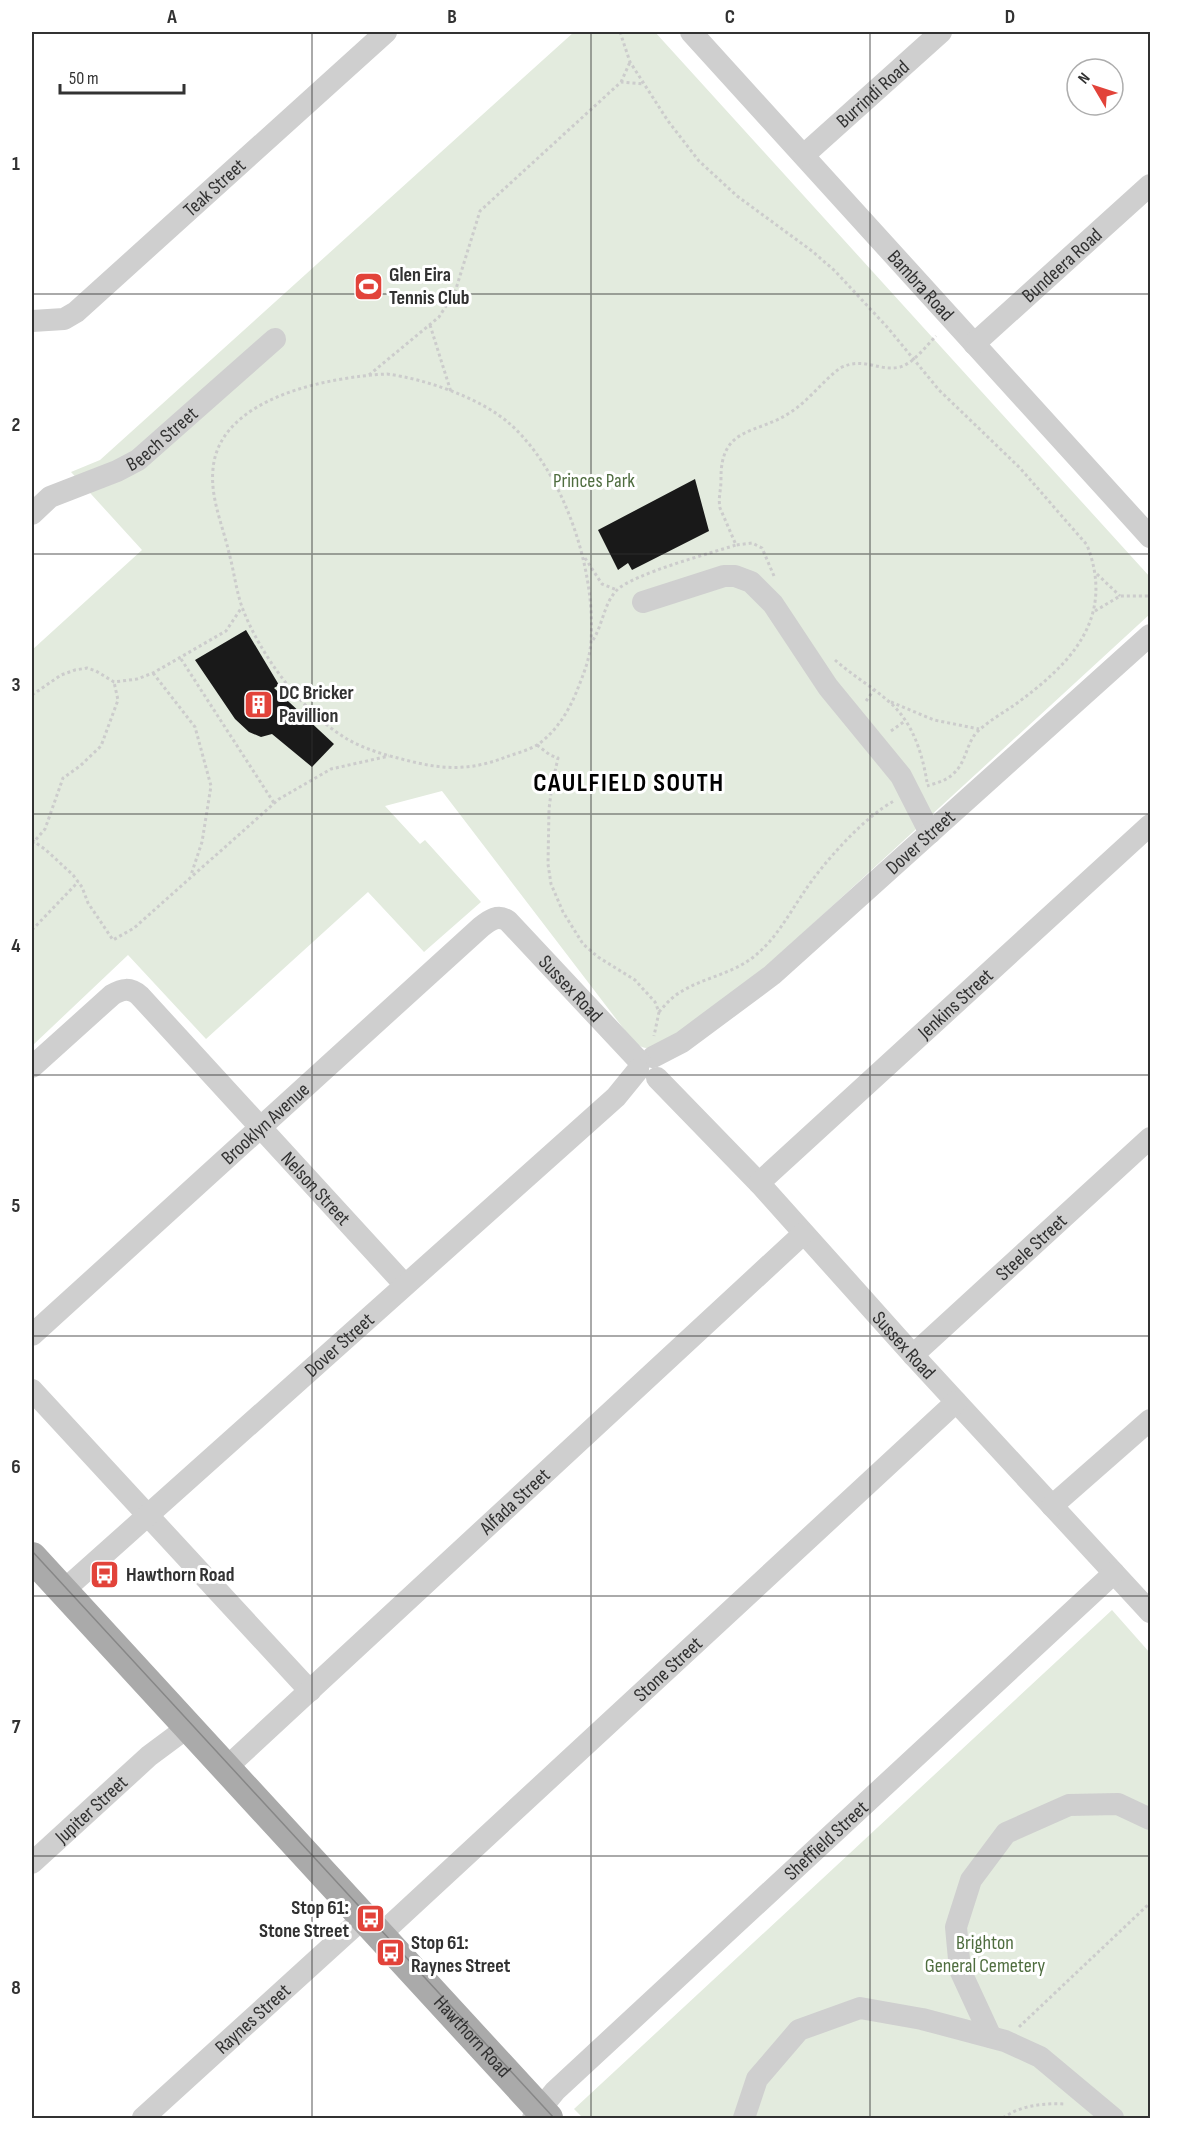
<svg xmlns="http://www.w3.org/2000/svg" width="1182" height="2150" viewBox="0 0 1182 2150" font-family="'Sofia Sans Condensed',sans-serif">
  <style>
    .green { fill: #e3ebde }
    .building { fill: #191919 }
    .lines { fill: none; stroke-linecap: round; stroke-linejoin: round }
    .path { stroke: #ccc; stroke-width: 3; stroke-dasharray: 3 3; stroke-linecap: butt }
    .minor { stroke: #cfcfcf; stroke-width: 22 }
    .major { stroke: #aaa; stroke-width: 30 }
    .tram { stroke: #878787; stroke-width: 1.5 }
    .grid { fill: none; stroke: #323232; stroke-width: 1.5; stroke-opacity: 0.55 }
    .labels { text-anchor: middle; stroke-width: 6; stroke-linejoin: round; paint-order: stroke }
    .street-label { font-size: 20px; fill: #323232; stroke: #fff }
    .poi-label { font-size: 20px; font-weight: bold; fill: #323232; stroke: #fff; text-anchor: start }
    .park-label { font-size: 20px; fill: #4f6d3f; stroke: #fff }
    .district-label { font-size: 26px; font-weight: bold; letter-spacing: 1.5px; fill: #000; stroke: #fff }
    .neatline { fill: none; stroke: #323232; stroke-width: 2 }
    .grid-label { font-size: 20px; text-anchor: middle; font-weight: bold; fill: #323232 }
  </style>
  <rect width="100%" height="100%" fill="#fff"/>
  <path class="green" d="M 574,32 L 655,32 L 1150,577 L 1150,614 L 766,967 L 665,1044 C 651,1049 644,1051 633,1041 L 442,791 L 385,806 L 420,844 L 425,840 L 481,902 L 424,952 L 368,892 L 206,1039 L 128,955 L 32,1046 L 32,650 L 142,550 L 71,472 L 100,460 Z
    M 1112,1610 L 1150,1653 L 1150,2118 L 583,2118 L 574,2109 Z"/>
  <path class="building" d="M 695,479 L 709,531 L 632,570 L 628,563 L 618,570 L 598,530 Z
    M 246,630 L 279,685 L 274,688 L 334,744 L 312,767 L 272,734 L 261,737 L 249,732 L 235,719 L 195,660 Z"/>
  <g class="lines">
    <path class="path" d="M 620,32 L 630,62 L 668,121 L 699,161 L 737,196 L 812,251 L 835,271 L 888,328 L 939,390 L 1020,468 L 1087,545 C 1116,619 1070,665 1013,706 C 1001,714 987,722 976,733 C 966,745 966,763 953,774 C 946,781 936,783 927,786
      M 621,82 L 630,62
      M 430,325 L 451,392
      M 387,374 C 425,379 481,398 510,424 C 564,472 596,570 591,641 C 590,658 584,673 578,688 C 570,709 558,729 540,743 C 530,750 517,753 506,757 C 493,762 479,766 465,767 C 442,769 420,764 398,758 C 381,754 363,748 347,739 C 302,712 260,655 242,607 C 236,590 234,571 229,553 C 223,526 210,498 213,469 C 219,397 329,377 387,374 Z
      M 369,375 L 439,317 L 455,292 L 480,211 L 621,82 L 643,84
      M 585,558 L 602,584 L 617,590
      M 1097,574 L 1120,596
      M 774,576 L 762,548 L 752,543 L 736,545 L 720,508 C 718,498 721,490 721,480 C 720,425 757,435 791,412 C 809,400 823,381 840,368 C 865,356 878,372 900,367 C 914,363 926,346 936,336
      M 1095,611 L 1120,596 L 1150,596
      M 593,640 C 603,624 604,603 617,590 C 633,574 711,553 736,545
      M 181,659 L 274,803
      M 835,660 C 852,675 871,686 887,700 C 912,720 922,752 927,782
      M 153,673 L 195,727 L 211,786 L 202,842 L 191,875
      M 32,695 L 61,675 L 75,670 L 87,668 L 96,671 L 114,682 L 137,679 L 153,673 L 226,631 L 242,607
      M 866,701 L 874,690
      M 891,702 L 934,720 L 979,729
      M 891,731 L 905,721
      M 537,745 L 550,755 L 558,758 L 552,785 L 549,809 L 548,864 L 551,884 L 563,912 L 583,944 L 598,957 L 635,980 L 655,1002 L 659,1012 L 654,1036
      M 32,840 L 46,850 L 73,875 L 82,887 L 88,903 L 113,940 L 134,928 L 279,799 L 331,769 L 389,756
      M 32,844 L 45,829 L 63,778 L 80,766 L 101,746 L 118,700 L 114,682
      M 32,930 L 78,882
      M 659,1012 C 665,1005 671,998 679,993 C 703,977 735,974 757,954 C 777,937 789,914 804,892 C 823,863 864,817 894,801
      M 1019,2027 L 1150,1903
      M 1003,2118 C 1021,2105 1044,2103 1065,2104"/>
    <g class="minor">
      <path id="s1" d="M 691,32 L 1150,537"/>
      <path id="s2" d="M 804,155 L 941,32"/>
      <path id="s3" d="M 32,321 L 64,319 L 76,312 L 386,32"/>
      <path id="s4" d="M 974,344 L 1150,185"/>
      <path id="s5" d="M 32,514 L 50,497 L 117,471 L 138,460 L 275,339"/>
      <path d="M 643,602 L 724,576 L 735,576 L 751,582 L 773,604 L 828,687 L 901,776 L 930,833"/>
      <path id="s6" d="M 653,1057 L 682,1042 L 772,975 L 1150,635"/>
      <path id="s7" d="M 32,1067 L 112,995 C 122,989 130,987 140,996 L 405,1285"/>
      <path id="s8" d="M 657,1078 L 759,1183 L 913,1355 L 1150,1612"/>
      <path id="s9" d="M 759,1183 L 1150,825"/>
      <path id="s10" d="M 32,1335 L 481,927 C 490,920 498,914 508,921 L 640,1062"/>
      <path id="s11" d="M 913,1355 L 1150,1138"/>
      <path d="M 32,1390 L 310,1691"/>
      <path d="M 1052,1506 L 1150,1420"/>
      <path id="s12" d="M 63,1591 L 616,1097 L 638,1070"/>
      <path id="s13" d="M 226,1768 L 803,1234"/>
      <path id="s14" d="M 32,1863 L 149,1756 L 188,1727"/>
      <path id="s15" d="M 380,1935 L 956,1402"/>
      <path d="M 991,2037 L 960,1970 L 956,1927 L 971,1880 L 1006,1833 L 1069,1805 L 1118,1804 L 1150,1819"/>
      <path id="s16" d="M 143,2118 L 363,1918"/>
      <path id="s17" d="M 533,2118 L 555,2091 L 1114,1573"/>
      <path d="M 744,2118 L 757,2079 L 799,2030 L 860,2008 L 922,2019 L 1005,2041 L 1040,2057 L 1113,2118"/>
    </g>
    <path class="major" id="s18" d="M 32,1557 L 548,2118"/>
    <path class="tram" d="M 32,1551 L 554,2118"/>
  </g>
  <path class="grid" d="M 312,32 L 312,2118M 591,32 L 591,2118M 870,32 L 870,2118M 32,294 L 1150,294M 32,554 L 1150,554M 32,814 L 1150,814M 32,1075 L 1150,1075M 32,1336 L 1150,1336M 32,1596 L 1150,1596M 32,1856 L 1150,1856"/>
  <defs>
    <symbol id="stadium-square" viewBox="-11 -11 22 22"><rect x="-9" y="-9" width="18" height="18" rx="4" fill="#e2433a" stroke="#fff"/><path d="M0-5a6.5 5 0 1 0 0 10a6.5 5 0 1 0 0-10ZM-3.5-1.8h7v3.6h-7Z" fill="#fff"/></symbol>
    <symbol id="building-square" viewBox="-11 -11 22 22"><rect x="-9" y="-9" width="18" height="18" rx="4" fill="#e2433a" stroke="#fff"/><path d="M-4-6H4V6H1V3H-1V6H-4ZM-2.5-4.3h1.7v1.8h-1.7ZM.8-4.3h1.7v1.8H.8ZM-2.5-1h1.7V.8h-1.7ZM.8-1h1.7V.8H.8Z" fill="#fff"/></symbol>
    <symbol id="bus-square" viewBox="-11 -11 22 22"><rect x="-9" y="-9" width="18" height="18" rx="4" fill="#e2433a" stroke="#fff"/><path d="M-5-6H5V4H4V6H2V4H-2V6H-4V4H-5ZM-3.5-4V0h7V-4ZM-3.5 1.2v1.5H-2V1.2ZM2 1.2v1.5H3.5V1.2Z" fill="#fff"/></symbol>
  </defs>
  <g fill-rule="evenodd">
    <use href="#stadium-square" x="352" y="270" width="33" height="33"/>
    <use href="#building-square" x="242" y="688" width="33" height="33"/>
    <use href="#bus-square" x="88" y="1558" width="33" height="33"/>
    <use href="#bus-square" x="354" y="1902" width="33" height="33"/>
    <use href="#bus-square" x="374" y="1936" width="33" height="33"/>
  </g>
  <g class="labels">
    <g class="street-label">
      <text dy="7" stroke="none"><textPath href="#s2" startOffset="92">Burrindi Road</textPath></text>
      <text dy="7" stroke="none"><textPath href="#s3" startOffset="232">Teak Street</textPath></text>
      <text dy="7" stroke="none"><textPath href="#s4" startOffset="118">Bundeera Road</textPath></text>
      <text dy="7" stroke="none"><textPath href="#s1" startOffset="342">Bambra Road</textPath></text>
      <text dy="7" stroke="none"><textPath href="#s5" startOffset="152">Beech Street</textPath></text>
      <text dy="7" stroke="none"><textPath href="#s6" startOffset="344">Dover Street</textPath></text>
      <text dy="7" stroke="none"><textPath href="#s10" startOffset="729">Sussex Road</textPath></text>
      <text dy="7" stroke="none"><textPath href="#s9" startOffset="266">Jenkins Street</textPath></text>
      <text dy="7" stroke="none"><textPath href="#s10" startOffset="315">Brooklyn Avenue</textPath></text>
      <text dy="7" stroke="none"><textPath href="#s7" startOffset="399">Nelson Street</textPath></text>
      <text dy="7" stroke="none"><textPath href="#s11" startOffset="160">Steele Street</textPath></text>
      <text dy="7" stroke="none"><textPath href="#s12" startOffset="370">Dover Street</textPath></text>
      <text dy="7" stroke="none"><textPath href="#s8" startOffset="364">Sussex Road</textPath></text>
      <text dy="7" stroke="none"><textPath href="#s13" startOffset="393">Alfada Street</textPath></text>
      <text dy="7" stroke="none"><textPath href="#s15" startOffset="392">Stone Street</textPath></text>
      <text dy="7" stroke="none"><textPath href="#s14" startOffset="80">Jupiter Street</textPath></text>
      <text dy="7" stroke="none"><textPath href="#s17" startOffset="404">Sheffield Street</textPath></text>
      <text dy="7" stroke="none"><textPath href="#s16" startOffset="148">Raynes Street</textPath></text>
      <text dy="7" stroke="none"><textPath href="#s18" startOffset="651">Hawthorn Road</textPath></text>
    </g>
    <g class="poi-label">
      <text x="389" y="281">Glen Eira<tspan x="389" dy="23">Tennis Club</tspan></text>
      <text x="279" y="699">DC Bricker<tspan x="279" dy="23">Pavillion</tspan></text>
      <text x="126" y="1581">Hawthorn Road</text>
      <text x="349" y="1914" text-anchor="end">Stop 61:<tspan x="349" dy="23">Stone Street</tspan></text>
      <text x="411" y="1949">Stop 61:<tspan x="411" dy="23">Raynes Street</tspan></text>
    </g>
    <g class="park-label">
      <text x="594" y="487">Princes Park</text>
      <text x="985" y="1949">Brighton<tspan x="985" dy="23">General Cemetery</tspan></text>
    </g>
    <g class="district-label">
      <text x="629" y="791">CAULFIELD SOUTH</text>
    </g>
  </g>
  <rect width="1182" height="2150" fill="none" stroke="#ffffff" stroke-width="66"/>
  <g transform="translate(1095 87) rotate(309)"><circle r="28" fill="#ffffff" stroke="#adadad" stroke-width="1.5"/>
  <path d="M0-4.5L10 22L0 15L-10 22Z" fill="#e2433a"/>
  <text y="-9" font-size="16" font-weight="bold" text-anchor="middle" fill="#323232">N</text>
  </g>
  <path d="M60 84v9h124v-9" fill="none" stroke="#323232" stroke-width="3"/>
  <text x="69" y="84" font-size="18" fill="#323232" stroke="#ffffff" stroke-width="4.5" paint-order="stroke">50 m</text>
  <rect x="33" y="33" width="1116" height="2084" class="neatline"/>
  <g class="grid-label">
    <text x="172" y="23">A</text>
    <text x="452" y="23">B</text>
    <text x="730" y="23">C</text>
    <text x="1010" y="23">D</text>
    <text x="16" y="170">1</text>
    <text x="16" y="431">2</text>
    <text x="16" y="691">3</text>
    <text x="16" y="952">4</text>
    <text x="16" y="1212">5</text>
    <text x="16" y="1473">6</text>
    <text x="16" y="1733">7</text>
    <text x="16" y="1994">8</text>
  </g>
</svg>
